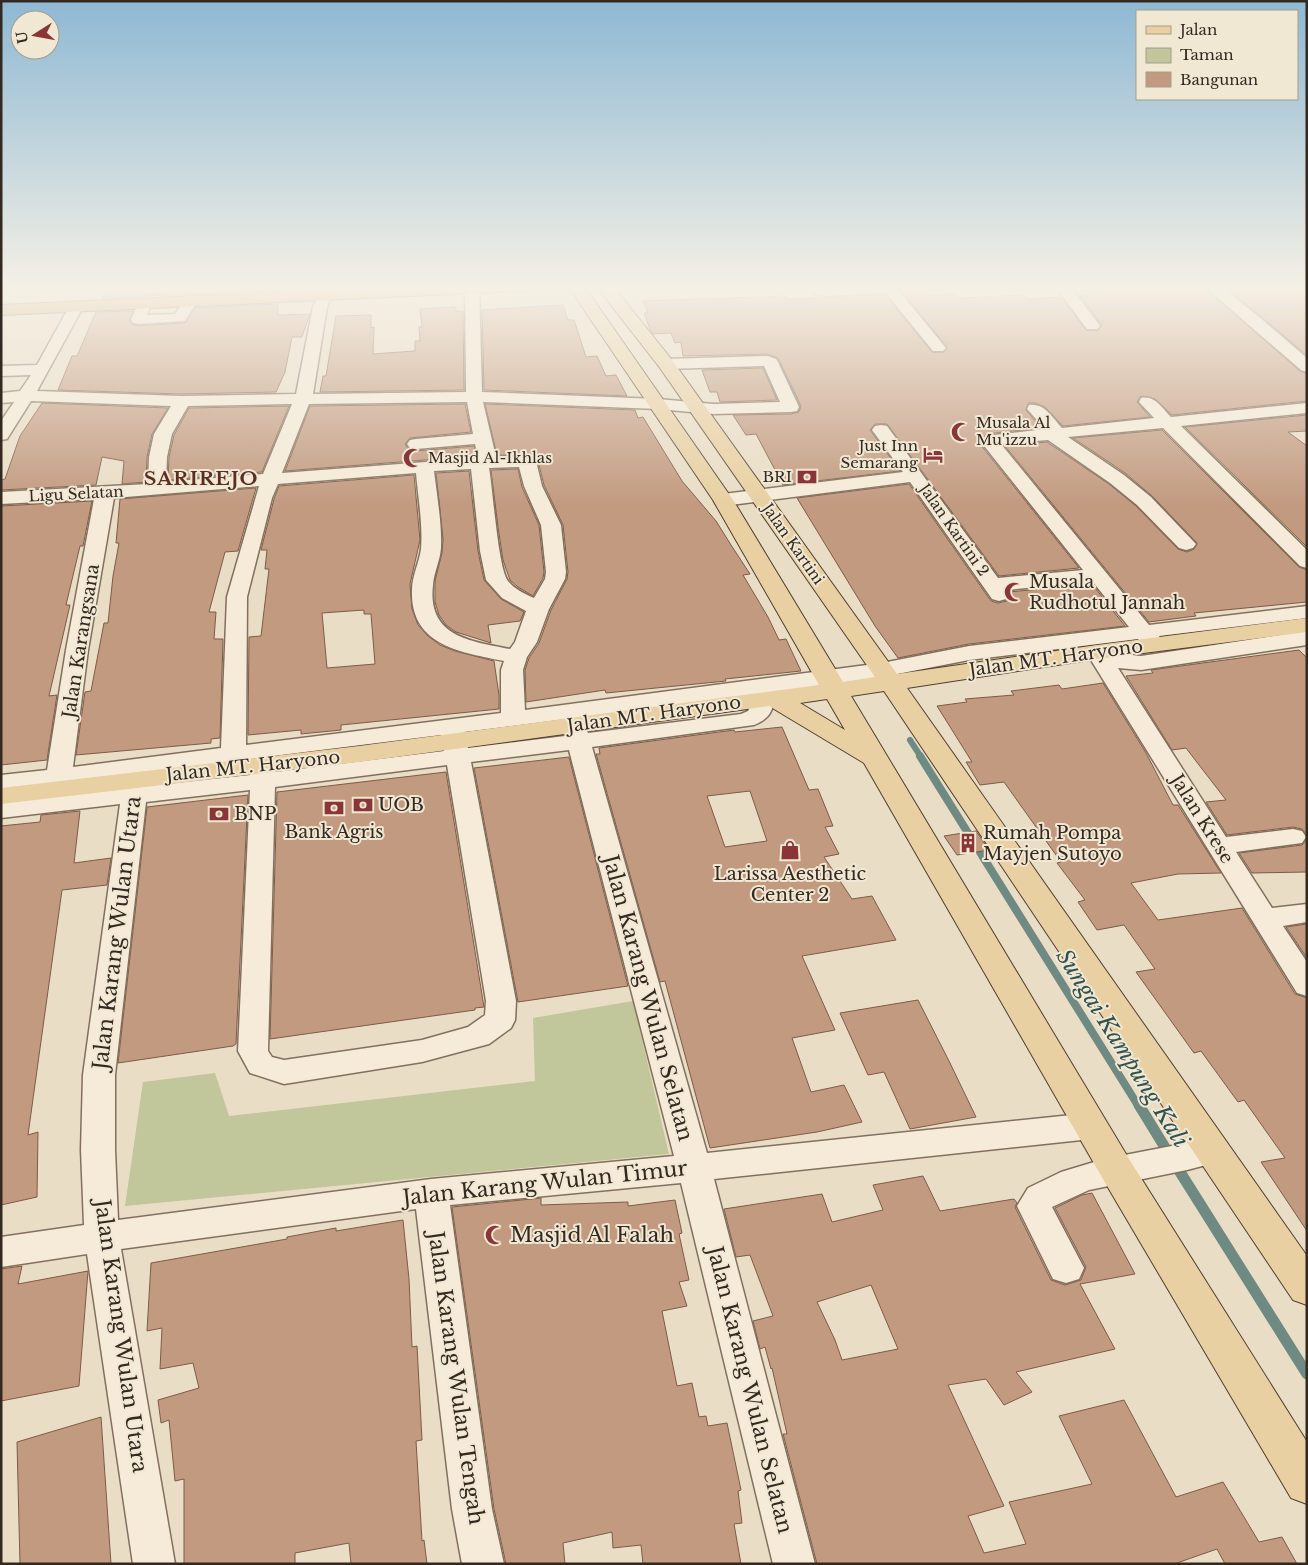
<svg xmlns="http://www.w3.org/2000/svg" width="1308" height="1565" viewBox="0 0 1308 1565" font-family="'Libre Baskerville',serif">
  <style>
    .green { fill: #c1c69b }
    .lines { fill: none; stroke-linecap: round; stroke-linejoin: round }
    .stream-far2 { stroke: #6e8a82; stroke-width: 6 }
    .stream-far1 { stroke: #6e8a82; stroke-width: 8 }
    .stream { stroke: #6e8a82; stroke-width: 11 }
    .building { fill: #c29a80; stroke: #7e5b46; fill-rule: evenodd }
    .minor-casing { stroke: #82705e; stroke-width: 3 }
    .major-casing { stroke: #503f31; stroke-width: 2 }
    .highway-casing { stroke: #503f31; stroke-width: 2 }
    .minor { fill: #f5ebd8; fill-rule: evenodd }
    .major { fill: #e8d0a2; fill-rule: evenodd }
    .highway { fill: #ce9b60; fill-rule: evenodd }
    .labels { text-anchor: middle; stroke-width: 4; stroke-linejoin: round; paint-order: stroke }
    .far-poi-label { font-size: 15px; fill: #342920; stroke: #f1e8d4; text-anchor: start }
    .far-street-label { font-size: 15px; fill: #342920; stroke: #f1e8d4 }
    .poi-label { font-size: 18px; fill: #342920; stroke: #f1e8d4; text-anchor: start }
    .street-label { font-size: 18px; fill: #342920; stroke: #f1e8d4 }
    .far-district-label { font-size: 19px; font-weight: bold; letter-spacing: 1px; fill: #5b2e24; stroke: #f1e8d4 }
    .near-street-label { font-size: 21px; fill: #342920; stroke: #f1e8d4 }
    .near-poi-label { font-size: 21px; fill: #342920; stroke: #f1e8d4; text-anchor: start }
    .near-water-label { font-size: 22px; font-style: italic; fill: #31524f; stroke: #f1e8d4 }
  </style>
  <rect width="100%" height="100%" fill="#e9ddc6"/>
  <path class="green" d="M 633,1001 L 669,1154 L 125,1206 L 143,1082 L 215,1073 L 229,1116 L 535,1081 L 533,1018 Z"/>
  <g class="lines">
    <path class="stream-far2" d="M 910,740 L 921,757"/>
    <path class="stream-far1" d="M 920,756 L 1139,1107"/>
    <path class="stream" d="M 1139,1105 L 1169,1154
      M 1175,1164 L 1307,1374"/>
  </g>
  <path class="building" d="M 108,286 L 277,286 L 277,290 L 103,298 Z
    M 1082,286 L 1202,286 L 1300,371 L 1307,374 L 1307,401 L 1172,415 L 1155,399 L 1141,396 L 1137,402 L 1150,417 L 1063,426 L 1045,407 L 1035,403 L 1029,403 L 1026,410 L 1041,428 L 986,434 L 980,444 L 1079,568 L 999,576 L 887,424 L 875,424 L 870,430 L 900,471 L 783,485 L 756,434 L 746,435 L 733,415 L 791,414 L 799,412 L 801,406 L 778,358 L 768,354 L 683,356 L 681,342 L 675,343 L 671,333 L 653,334 L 650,329 L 644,313 L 648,313 L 643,301 L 785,296 L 787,299 L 885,295 L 932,352 L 943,353 L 947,347 L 900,290 L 924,288 L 931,296 L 955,294 L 959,298 L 1024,295 L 1028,299 L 1061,297 L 1086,330 L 1097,331 L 1102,325 L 1080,296 L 1090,296 Z
    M 1224,286 L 1307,286 L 1307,355 L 1259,315 Z
    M 278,304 L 278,315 L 310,314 L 302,337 L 292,337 L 285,372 L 276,392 L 182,394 L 58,390 L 72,356 L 77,356 L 96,312 L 133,311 L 129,321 L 133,325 L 138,326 L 185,323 L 195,308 Z
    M 563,305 L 568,320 L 574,320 L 586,357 L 597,356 L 606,376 L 616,375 L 627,396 L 484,390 L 482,310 Z
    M 455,307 L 456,311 L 463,311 L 464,390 L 320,392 L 323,376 L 326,376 L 336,316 L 371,315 L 371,328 L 374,327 L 373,354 L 415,351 L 415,341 L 420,341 L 419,327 L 422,327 L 420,309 Z
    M 763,368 L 777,400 L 720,402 L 717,392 L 710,392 L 702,370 Z
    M 42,403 L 168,408 L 152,434 L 147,457 L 146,482 L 122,484 L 124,461 L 102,457 L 96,485 L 1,490 L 1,480 L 5,479 L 20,436 Z
    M 465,404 L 471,432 L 410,438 L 405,444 L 408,449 L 416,451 L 474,446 L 476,456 L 285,471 L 310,406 Z
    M 485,404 L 635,410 L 638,418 L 643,417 L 682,481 L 716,521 L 731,545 L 750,574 L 743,575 L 768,617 L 779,640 L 786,639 L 801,671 L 725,679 L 726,681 L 606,693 L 605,690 L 526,702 L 525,670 L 529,658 L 539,643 L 551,610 L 567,579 L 568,572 L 563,525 L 544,485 L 539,465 L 531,456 L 497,455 Z
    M 289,406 L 262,472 L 168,480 L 169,457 L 174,435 L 189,408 Z
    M 1307,415 L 1307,431 L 1288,432 L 1307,446 L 1307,547 L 1185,427 Z
    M 1162,430 L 1299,567 L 1307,570 L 1307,602 L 1194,613 L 1196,616 L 1149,622 L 1005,446 L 1047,442 L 1109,484 L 1136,506 L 1178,549 L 1187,552 L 1194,549 L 1197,543 L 1152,496 L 1125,473 L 1073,438 Z
    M 518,469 L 522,487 L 539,525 L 544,572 L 543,578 L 533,596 L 518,587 L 510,580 L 503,560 L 498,527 L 491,470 Z
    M 469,471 L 478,551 L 484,580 L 501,599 L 524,612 L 520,621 L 488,625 L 491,643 L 456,632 L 446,625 L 439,615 L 435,602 L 435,581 L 442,553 L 443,539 L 436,473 Z
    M 414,475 L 420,540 L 410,584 L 412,609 L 418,625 L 428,636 L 440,645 L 455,651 L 494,661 L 499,695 L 499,709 L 341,725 L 341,730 L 301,734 L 301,730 L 248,735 L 249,637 L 261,636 L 269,569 L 265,569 L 267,550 L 261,550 L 274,499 L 279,486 ZM 364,610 L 364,614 L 371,614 L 375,664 L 327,668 L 322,613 Z
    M 909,484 L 991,601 L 998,603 L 1007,601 L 1011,595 L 1009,592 L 1092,584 L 1125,626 L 969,644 L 898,658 L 875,626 L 797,498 Z
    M 256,488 L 238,551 L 225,552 L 209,612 L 216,612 L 214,639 L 223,639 L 220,738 L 211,739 L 211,743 L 76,755 L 85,692 L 91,691 L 104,623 L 108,623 L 113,576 L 119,543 L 116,543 L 120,499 Z
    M 92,501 L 83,546 L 80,546 L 66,605 L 70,605 L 49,696 L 57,695 L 47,760 L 1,765 L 1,506 Z
    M 1299,650 L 1307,658 L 1307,835 L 1302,829 L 1293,827 L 1227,835 L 1206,802 L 1226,800 L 1186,748 L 1172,750 L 1126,676 L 1153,673 L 1151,670 Z
    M 1103,683 L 1146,753 L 1173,805 L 1178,805 L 1221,873 L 1178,874 L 1131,883 L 1158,920 L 1242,908 L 1295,994 L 1307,998 L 1307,1231 L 1261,1162 L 1285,1158 L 1244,1100 L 1238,1102 L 1201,1051 L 1194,1053 L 1136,972 L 1155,969 L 1124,925 L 1097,930 L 1078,902 L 1085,900 L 1057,863 L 1061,862 L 1004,782 L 980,785 L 966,762 L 972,762 L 937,706 L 967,702 L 965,699 L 1014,695 L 1011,691 L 1059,685 L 1062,689 Z
    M 782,727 L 809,790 L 818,789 L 833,826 L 825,827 L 839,854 L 824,857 L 852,899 L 872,896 L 896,940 L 802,956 L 835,1030 L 792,1038 L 811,1092 L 844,1085 L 862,1122 L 817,1132 L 710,1148 L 665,981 L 660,982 L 596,754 L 600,754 L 599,748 L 734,730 L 735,732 ZM 750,791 L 767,841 L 725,847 L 707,796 Z
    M 569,757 L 628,986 L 518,1002 L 474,768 Z
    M 446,772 L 484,1007 L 475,1008 L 475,1010 L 270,1039 L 277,792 Z
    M 248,795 L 236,1044 L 233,1046 L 118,1063 L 147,807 Z
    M 80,811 L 74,863 L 111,858 L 107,885 L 62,890 L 28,1135 L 38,1132 L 37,1197 L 1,1205 L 1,826 L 40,822 L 41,815 Z
    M 976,831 L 989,850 L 957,855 L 944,836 Z
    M 1307,839 L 1307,872 L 1252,873 L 1239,853 L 1302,845 Z
    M 1307,924 L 1307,958 L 1286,927 Z
    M 918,1000 L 949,1061 L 976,1117 L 910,1129 L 884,1072 L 868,1075 L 840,1013 Z
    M 923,1176 L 940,1211 L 1014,1199 L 1017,1203 L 1015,1207 L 1051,1280 L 1065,1285 L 1081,1280 L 1086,1267 L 1055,1208 L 1082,1195 L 1092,1193 L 1135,1274 L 1080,1284 L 1115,1349 L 1016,1372 L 1032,1392 L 1004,1405 L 986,1379 L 948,1385 L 1004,1506 L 968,1516 L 984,1553 L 1026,1544 L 1009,1502 L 1092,1484 L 1059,1416 L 1124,1400 L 1176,1497 L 1223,1482 L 1259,1542 L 1282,1537 L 1297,1564 L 1225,1564 L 1217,1549 L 1174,1564 L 817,1564 L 783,1434 L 787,1434 L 772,1368 L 771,1369 L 765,1347 L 760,1349 L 753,1321 L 773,1316 L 750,1255 L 736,1257 L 724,1209 L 822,1194 L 832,1222 L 883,1210 L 873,1185 ZM 871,1285 L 898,1349 L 842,1360 L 835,1340 L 817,1302 Z
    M 541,1198 L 541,1205 L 628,1202 L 628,1206 L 675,1200 L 682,1233 L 679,1234 L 689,1280 L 679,1282 L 687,1306 L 662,1311 L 677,1386 L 692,1383 L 699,1417 L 706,1416 L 708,1426 L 727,1423 L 741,1490 L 738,1491 L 742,1523 L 734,1524 L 741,1564 L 643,1564 L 641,1545 L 613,1548 L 612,1532 L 563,1543 L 565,1564 L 506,1564 L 494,1509 L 452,1207 Z
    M 403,1220 L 409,1279 L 412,1347 L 417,1346 L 422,1440 L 416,1441 L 422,1541 L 424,1540 L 427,1564 L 351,1564 L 349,1543 L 295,1553 L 295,1564 L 184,1564 L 184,1479 L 175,1481 L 169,1420 L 161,1423 L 158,1400 L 199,1388 L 193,1363 L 160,1369 L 162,1328 L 147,1331 L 151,1263 L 287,1239 L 287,1237 L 336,1228 L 336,1231 Z
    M 22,1266 L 18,1284 L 88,1271 L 79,1386 L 1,1401 L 1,1269 Z
    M 101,1417 L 111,1564 L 20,1564 L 17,1442 Z"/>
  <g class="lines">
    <defs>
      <path id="minor" d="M 465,286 L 479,286 L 482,392 L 658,399 L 713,404 L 780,402 L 764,366 L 666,369 L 660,367 L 658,364 L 660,361 L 666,359 L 768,356 L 776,359 L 778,362 L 799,407 L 797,411 L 791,412 L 713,414 L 658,409 L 483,402 L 496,457 L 524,456 L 530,457 L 537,465 L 542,486 L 561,525 L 566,572 L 565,579 L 549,609 L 537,642 L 527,657 L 523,670 L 525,710 L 882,663 L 969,646 L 1129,627 L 1093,582 L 1006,590 L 1009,595 L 1006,599 L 999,601 L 992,599 L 910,482 L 723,506 L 716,504 L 714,500 L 716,496 L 723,494 L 903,472 L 872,430 L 875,426 L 881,425 L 887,426 L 998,578 L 1083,570 L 985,447 L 982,443 L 986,436 L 1045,429 L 1027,409 L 1029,405 C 1044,402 1053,418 1062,428 L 1154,418 L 1139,402 L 1141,398 C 1155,395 1162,408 1171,417 L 1307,403 L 1307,413 L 1181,426 L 1307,550 L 1307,568 L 1300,566 L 1163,428 L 1068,437 L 1124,475 L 1151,497 L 1196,544 L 1193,548 L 1186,550 L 1179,548 L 1137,505 L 1110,483 L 1048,440 L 1001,444 L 1149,625 L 1307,606 L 1307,618 L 1159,636 L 1164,643 L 1161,648 C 1149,651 1145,648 1138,639 L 969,660 L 882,677 L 767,693 L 772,694 L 776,699 C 770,714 770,718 754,725 L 592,747 L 707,1153 L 1091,1113 L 1102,1117 L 1107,1126 L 1102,1135 L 1091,1139 L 714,1179 L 815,1564 L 773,1564 L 681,1183 L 450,1205 L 492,1509 L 504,1564 L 462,1564 L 452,1509 L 416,1209 L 121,1249 L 175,1564 L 133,1564 L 87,1254 L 1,1267 L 1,1237 L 84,1225 L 81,1150 L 83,1075 L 120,804 L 1,818 L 1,802 L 55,796 L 48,794 L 44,789 L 45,785 L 1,790 L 1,775 L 47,770 L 66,650 L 94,499 L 1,504 L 1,492 L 148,484 L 149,457 L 154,434 L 171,406 L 31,401 L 7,439 L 1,440 L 1,421 L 14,402 L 1,403 L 1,393 L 20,391 L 31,375 L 1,376 L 1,366 L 37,365 L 69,307 L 71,304 L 81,304 L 83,307 L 37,391 L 182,396 L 296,394 L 313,307 L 319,293 L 329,293 L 331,296 L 327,307 L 313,394 L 466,392 ZM 467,402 L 473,434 L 416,439 L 410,440 L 407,444 L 410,448 L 416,449 L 475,444 L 478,458 L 282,473 L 309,404 ZM 292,404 L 263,474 L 166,482 L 167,457 L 172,434 L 188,406 ZM 519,467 L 524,486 L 541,525 L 546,572 L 545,579 L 534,598 C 525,594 514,589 508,581 C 498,568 493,489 489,468 ZM 471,469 L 480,551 L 486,580 L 502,598 L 526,611 L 515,642 L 510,649 C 471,641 427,637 433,585 C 434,572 440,561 441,548 C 442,523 437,496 434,471 ZM 416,473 C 418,497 423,525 421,549 C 419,563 412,576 412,590 C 410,646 461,652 504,661 L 501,670 L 501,713 L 246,745 L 247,597 L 272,498 L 278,484 ZM 259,486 L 227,597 L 221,748 L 73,767 L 88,650 L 114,498 ZM 756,694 L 748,711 L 741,714 L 588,733 L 582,719 L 577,718 ZM 566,719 L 562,724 L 565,736 L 468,748 L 464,732 ZM 441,735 L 444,751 L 275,772 L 275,764 L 272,759 L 265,757 ZM 569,750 L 674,1156 L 431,1179 L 118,1220 L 115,1150 L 115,1075 L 146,802 L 250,790 L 238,1051 L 250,1073 L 284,1084 L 422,1062 L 489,1044 L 511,1028 L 515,1020 L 516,1001 L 471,762 ZM 257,758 L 251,764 L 250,775 L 148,786 L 148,779 L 145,774 L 141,773 L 221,763 L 221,768 L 224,773 L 233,775 L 242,773 L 245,768 L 245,760 ZM 447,765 L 486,1001 L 485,1015 L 468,1027 L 422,1040 L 284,1060 L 272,1057 L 268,1051 L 275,787 ZM 127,775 L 124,779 L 122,789 L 62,795 L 66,794 L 70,789 L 71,782 Z
        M 810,286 L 895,286 L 946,348 L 943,351 L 933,351 L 886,293 L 824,296 L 815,294 Z
        M 1055,286 L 1070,286 L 1100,326 L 1097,329 L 1087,329 Z
        M 1204,286 L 1220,286 L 1258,316 L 1307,358 L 1307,372 L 1301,370 Z
        M 190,298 L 195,299 L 197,302 L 185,321 L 138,324 L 133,323 L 131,320 L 139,301 L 149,301 L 151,304 L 147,315 L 175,314 L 185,299 Z
        M 1307,631 L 1307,645 L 1141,670 L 1118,668 L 1226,837 L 1293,829 L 1302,831 L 1306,837 L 1302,843 L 1236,852 L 1272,908 L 1307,904 L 1307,922 L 1283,926 L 1307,962 L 1307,996 L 1297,993 L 1086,652 L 1089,647 C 1115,641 1117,655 1141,656 Z
        M 1213,1138 L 1225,1142 L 1230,1151 L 1225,1160 L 1187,1170 L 1089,1190 L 1052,1207 L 1084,1268 L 1079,1279 L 1066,1283 L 1053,1279 L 1017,1206 L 1028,1188 L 1061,1172 L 1104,1159 Z"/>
      <path id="major" d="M 568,286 L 584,286 L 733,500 L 843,682 L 875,677 L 660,368 L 596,286 L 613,286 L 672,360 L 897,674 L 1097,645 L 1307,618 L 1307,632 L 1097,659 L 907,688 L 1307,1256 L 1307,1305 L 1293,1300 L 884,691 L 851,696 L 1129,1159 L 1307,1442 L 1307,1504 L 1291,1498 L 1103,1179 L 864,763 L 769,706 L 359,762 L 1,804 L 1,788 L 359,746 L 819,685 L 713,500 ZM 827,699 L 845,730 L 800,703 Z"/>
      <path id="highway" d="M 412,286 L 531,286 L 529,289 L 523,291 L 1,315 L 1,305 Z"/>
    </defs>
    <use href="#minor" class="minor-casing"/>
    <use href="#major" class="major-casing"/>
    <use href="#highway" class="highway-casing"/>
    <use href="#minor" class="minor"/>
    <use href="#major" class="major"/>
    <use href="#highway" class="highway"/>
  </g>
  <linearGradient id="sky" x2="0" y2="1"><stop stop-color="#8eb8d4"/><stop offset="0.57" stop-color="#f5f0e5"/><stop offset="1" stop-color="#f5f0e5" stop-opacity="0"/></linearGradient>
  <rect width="1308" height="505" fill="url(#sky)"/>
  <defs>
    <symbol id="mosque-bare" viewBox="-9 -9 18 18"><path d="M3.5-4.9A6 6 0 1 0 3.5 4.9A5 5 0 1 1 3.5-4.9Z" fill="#8a3537" stroke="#f1e8d4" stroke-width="2.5" paint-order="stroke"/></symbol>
    <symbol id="hotel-bare" viewBox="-9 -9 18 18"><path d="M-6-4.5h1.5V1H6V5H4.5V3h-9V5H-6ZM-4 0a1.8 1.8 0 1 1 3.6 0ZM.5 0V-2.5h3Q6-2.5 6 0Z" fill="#8a3537" stroke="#f1e8d4" stroke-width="2.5" paint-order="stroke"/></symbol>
    <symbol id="bank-bare" viewBox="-9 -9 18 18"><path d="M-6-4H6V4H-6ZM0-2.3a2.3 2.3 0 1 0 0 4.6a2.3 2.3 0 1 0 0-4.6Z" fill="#8a3537" stroke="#f1e8d4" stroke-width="2.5" paint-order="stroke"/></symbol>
    <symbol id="building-bare" viewBox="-9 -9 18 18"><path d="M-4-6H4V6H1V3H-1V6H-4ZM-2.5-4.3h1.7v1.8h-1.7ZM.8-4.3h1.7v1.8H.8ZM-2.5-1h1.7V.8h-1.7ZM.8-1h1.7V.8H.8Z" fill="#8a3537" stroke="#f1e8d4" stroke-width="2.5" paint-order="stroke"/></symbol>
    <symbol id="shop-bare" viewBox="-9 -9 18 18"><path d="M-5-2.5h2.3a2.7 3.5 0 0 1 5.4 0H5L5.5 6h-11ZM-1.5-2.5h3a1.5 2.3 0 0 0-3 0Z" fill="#8a3537" stroke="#f1e8d4" stroke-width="2.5" paint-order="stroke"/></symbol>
  </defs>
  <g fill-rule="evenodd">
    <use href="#mosque-bare" x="947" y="418" width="28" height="28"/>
    <use href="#hotel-bare" x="919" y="441" width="28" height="28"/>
    <use href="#mosque-bare" x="399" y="444" width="28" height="28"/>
    <use href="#bank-bare" x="793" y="463" width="28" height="28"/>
    <use href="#mosque-bare" x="1000" y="578" width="28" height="28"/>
    <use href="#bank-bare" x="349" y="791" width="28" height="28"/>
    <use href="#bank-bare" x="320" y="794" width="28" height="28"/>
    <use href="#bank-bare" x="205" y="800" width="28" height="28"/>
    <use href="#building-bare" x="954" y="829" width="28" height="28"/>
    <use href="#shop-bare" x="776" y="836" width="28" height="28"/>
    <use href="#mosque-bare" x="481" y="1221" width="28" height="28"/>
  </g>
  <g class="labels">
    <g class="far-poi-label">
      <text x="976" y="428">Musala Al<tspan x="976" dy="17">Mu'izzu</tspan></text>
      <text x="918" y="451" text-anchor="end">Just Inn<tspan x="918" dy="17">Semarang</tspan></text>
      <text x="428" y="463">Masjid Al-Ikhlas</text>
      <text x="792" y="482" text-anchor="end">BRI</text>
    </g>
    <g class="far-street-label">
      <text transform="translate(76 494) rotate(-3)" y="5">Ligu Selatan</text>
      <text transform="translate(954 530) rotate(55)" y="5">Jalan Kartini 2</text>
      <text transform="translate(793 544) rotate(55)" y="5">Jalan Kartini</text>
    </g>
    <g class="poi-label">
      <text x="1029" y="588">Musala<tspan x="1029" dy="21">Rudhotul Jannah</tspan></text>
      <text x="378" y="811">UOB</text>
      <text x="234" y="820">BNP</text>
      <text x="334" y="838" text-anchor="middle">Bank Agris</text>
      <text x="983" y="839">Rumah Pompa<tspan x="983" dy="21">Mayjen Sutoyo</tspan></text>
      <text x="790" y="880" text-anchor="middle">Larissa Aesthetic<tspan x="790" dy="21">Center 2</tspan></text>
    </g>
    <g class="street-label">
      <text transform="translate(81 641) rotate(-81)" y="6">Jalan Karangsana</text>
      <text transform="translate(1056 658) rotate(-8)" y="6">Jalan MT. Haryono</text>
      <text transform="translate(654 714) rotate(-8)" y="6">Jalan MT. Haryono</text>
      <text transform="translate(253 766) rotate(-6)" y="6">Jalan MT. Haryono</text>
      <text transform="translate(1202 819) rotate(58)" y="6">Jalan Krese</text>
    </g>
    <g class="far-district-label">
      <text x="201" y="485">SARIREJO</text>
    </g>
    <g class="near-street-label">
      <text transform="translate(117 933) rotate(-83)" y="7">Jalan Karang Wulan Utara</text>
      <text transform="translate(648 998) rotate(75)" y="7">Jalan Karang Wulan Selatan</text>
      <text transform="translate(545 1183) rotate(-6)" y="7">Jalan Karang Wulan Timur</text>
      <text transform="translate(121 1336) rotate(82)" y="7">Jalan Karang Wulan Utara</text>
      <text transform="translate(456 1378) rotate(82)" y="7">Jalan Karang Wulan Tengah</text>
      <text transform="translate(750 1390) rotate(76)" y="7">Jalan Karang Wulan Selatan</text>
    </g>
    <g class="near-poi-label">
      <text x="510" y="1242">Masjid Al Falah</text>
    </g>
    <g class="near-water-label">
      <text transform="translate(1123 1048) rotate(58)" y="8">Sungai Kampung Kali</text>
    </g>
  </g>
  <rect width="1308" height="1565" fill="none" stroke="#342920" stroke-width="5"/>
  <rect x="1136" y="10" width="162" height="90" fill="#f1e8d4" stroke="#a59c8c"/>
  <rect x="1146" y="26" width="25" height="8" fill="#e8d0a2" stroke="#a59c8c"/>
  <text x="1180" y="35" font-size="15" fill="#342920">Jalan</text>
  <rect x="1146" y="48" width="25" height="15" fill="#c1c69b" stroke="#a59c8c"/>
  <text x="1180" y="60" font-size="15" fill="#342920">Taman</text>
  <rect x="1146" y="72" width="25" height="15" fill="#c29a80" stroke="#a59c8c"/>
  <text x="1180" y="85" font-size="15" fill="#342920">Bangunan</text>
  <g transform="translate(35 35) rotate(259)"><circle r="24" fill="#f1e8d4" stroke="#a59c8c"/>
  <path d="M0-4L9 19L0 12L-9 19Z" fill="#8a3537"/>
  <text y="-8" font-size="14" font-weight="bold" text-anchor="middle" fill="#342920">U</text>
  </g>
</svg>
